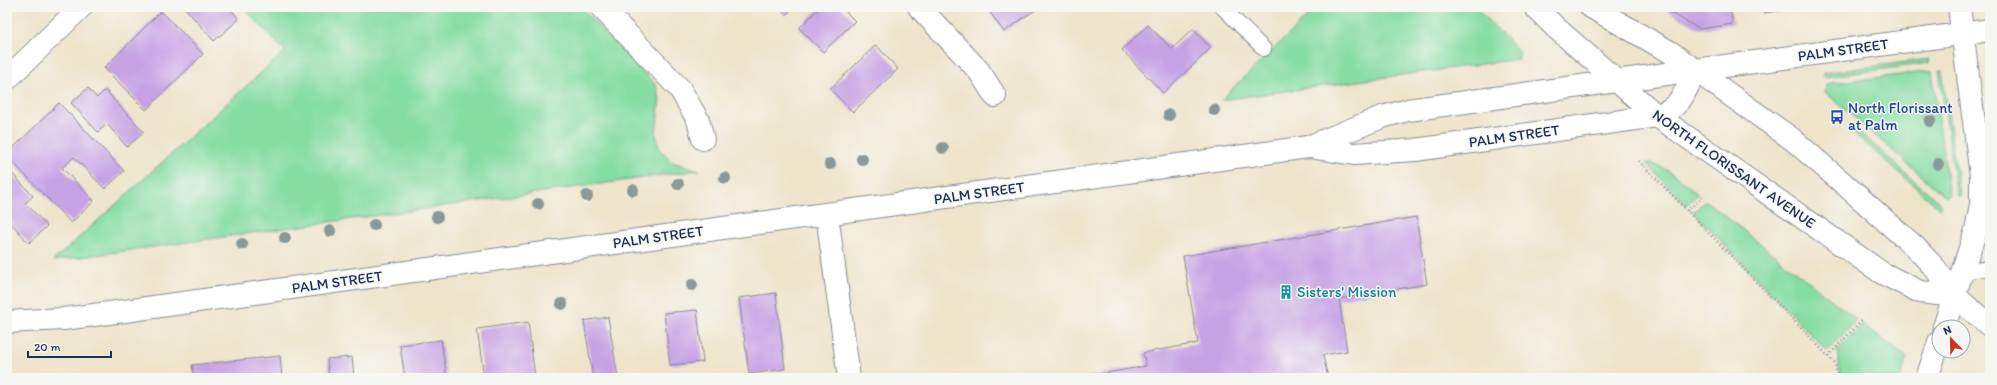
<svg xmlns="http://www.w3.org/2000/svg" width="1997" height="385" viewBox="0 0 1997 385" font-family="Itim,sans-serif">
  <style>
    .green { fill: #85dda2; stroke: #508680 }
    .building { fill: #c6a2e5 }
    .lines { fill: none; stroke-linecap: round; stroke-linejoin: round }
    .service-casing { stroke: #848a94; stroke-width: 16 }
    .minor-casing { stroke: #848a94; stroke-width: 24 }
    .tertiary-casing { stroke: #848a94; stroke-width: 24 }
    .secondary-casing { stroke: #848a94; stroke-width: 24 }
    .primary-casing { stroke: #848a94; stroke-width: 24 }
    .path { stroke: #848a94; stroke-width: 2.5; stroke-dasharray: 1 3; stroke-linecap: butt }
    .service { stroke: #fff; stroke-width: 14 }
    .minor { stroke: #fff; stroke-width: 22 }
    .tertiary { stroke: #fff; stroke-width: 22 }
    .secondary { stroke: #fff; stroke-width: 22 }
    .primary { stroke: #fff; stroke-width: 22 }
    .tree { fill: #899898 }
    .labels { text-anchor: middle; stroke-width: 3; stroke-linejoin: round; paint-order: stroke }
    .street-label { font-size: 15px; fill: #1b2f5e; stroke: #f6f6f2 }
    .transit-label { font-size: 15px; fill: #164399; stroke: #f6f6f2; text-anchor: start }
    .culture-label { font-size: 15px; fill: #0d838f; stroke: #f6f6f2; text-anchor: start }
  </style>
  <rect width="100%" height="100%" fill="#f6f6f2"/>
  <filter id="ink" filterUnits="userSpaceOnUse"><feTurbulence type="fractalNoise" baseFrequency=".025" numOctaves="2"/><feDisplacementMap in="SourceGraphic" scale="8" xChannelSelector="R" yChannelSelector="G"/><feConvolveMatrix kernelMatrix="1 2 1 2 8 2 1 2 1" color-interpolation-filters="sRGB"/></filter>
  <filter id="wash" filterUnits="userSpaceOnUse"><feTurbulence type="fractalNoise" baseFrequency=".012" numOctaves="4" result="noise"/><feDisplacementMap in="SourceGraphic" scale="16" xChannelSelector="R" yChannelSelector="G"/><feGaussianBlur stdDeviation="0.9" result="paint"/><feColorMatrix in="noise" values="0 0 0 0 0 0 0 0 0 0 0 0 0 0 0 0 0 1.4 0 .05"/><feComposite in="paint" operator="in"/></filter>
  <g filter="url(#wash)">
    <rect width="100%" height="100%" fill="#eee4ca"/>
    <path class="green" d="M 243,7 L 580,7 L 656,85 L 660,99 L 656,133 L 659,148 L 672,162 L 699,170 L 53,261 L 285,51 Z
      M 1317,7 L 1475,7 L 1520,52 L 1518,59 L 1221,100 Z
      M 1929,59 L 1929,63 L 1824,77 L 1823,73 Z
      M 1939,70 L 1942,70 L 1960,196 L 1957,196 Z
      M 1932,71 L 1949,196 L 1946,197 L 1825,92 L 1826,85 L 1831,83 Z
      M 1851,125 L 1941,204 L 1939,208 L 1848,128 Z
      M 1646,163 C 1667,165 1682,182 1698,194 L 1686,205 Z
      M 1706,201 L 1857,320 L 1827,351 L 1693,212 Z
      M 1863,324 L 1907,358 L 1900,378 L 1841,378 L 1837,351 Z"/>
    <g id="blocks">
      <path class="building" d="M 184,7 L 229,7 L 239,19 L 214,41 Z
        M 779,7 L 795,7 L 786,15 Z
        M 820,7 L 841,7 L 855,21 L 823,52 L 799,28 Z
        M 986,7 L 1039,7 L 1004,32 Z
        M 1660,7 L 1730,7 L 1733,24 L 1700,29 Z
        M 1763,7 L 1802,7 L 1802,8 L 1764,13 Z
        M 161,11 L 203,54 L 146,110 L 104,68 Z
        M 1148,25 L 1172,49 L 1193,29 L 1211,48 L 1163,93 L 1122,50 Z
        M 876,45 L 898,69 L 853,112 L 830,89 Z
        M 88,88 L 97,98 L 105,90 L 144,132 L 127,147 L 107,124 L 98,132 L 71,103 Z
        M 59,103 L 124,171 L 105,189 L 74,157 L 62,168 L 94,201 L 71,223 L 7,156 L 7,154 Z
        M 7,168 L 33,196 L 25,203 L 47,226 L 29,243 L 7,219 Z
        M 1416,217 L 1427,284 L 1339,299 L 1347,351 L 1323,355 L 1328,378 L 1079,378 L 1146,366 L 1143,353 L 1198,343 L 1183,256 Z
        M 776,293 L 785,369 L 749,374 L 739,298 Z
        M 697,310 L 703,362 L 670,365 L 664,313 Z
        M 608,317 L 618,378 L 593,378 L 584,321 Z
        M 528,322 L 535,378 L 484,378 L 477,329 Z
        M 441,340 L 447,378 L 405,378 L 400,345 Z
        M 280,356 L 282,378 L 194,378 L 192,365 Z
        M 352,357 L 354,378 L 329,378 L 327,359 Z"/>
    </g>
  </g>
  <g filter="url(#ink)">
    <use href="#blocks" fill-opacity="0" stroke="#848a94" stroke-width="1"/>
    <g class="lines">
      <defs>
        <path id="service" d="M 1222,7 L 1264,49
          M 1963,272 L 1990,268"/>
        <path id="minor" d="M 601,7 L 680,89 L 698,120 L 703,139
          M 919,7 L 979,71 L 995,96
          M 7,79 L 81,7
          M 827,214 L 849,378
          M 1944,327 L 1976,230 L 1981,205 L 1981,176 L 1959,7
          M 1927,378 L 1939,342"/>
        <path id="tertiary" d="M 1695,70 L 1990,30"/>
        <path id="secondary" d="M 1535,7 L 1555,27 L 1657,116 C 1683,105 1684,94 1695,70 L 1670,52 L 1591,7"/>
        <path id="primary" d="M 1309,147 L 1354,154 L 1415,150 L 1657,116 L 1882,273 L 1920,292 L 1955,296
          M 7,322 L 63,319 L 132,310 L 1308,147 L 1382,117 L 1408,110 L 1695,70 L 1792,139 L 1843,183 L 1915,247 L 1935,268 L 1955,296 L 1990,326"/>
      </defs>
      <use href="#service" class="service-casing"/>
      <use href="#minor" class="minor-casing"/>
      <use href="#tertiary" class="tertiary-casing"/>
      <use href="#secondary" class="secondary-casing"/>
      <use href="#primary" class="primary-casing"/>
      <path class="path" d="M 1639,161 L 1835,363 L 1838,378
        M 1687,211 L 1705,195
        M 1828,356 L 1863,319"/>
      <use href="#service" class="service"/>
      <use href="#minor" class="minor"/>
      <use href="#tertiary" class="tertiary"/>
      <use href="#secondary" class="secondary"/>
      <use href="#primary" class="primary"/>
    </g>
    <g class="tree">
      <circle cx="1214" cy="110" r="6"/>
      <circle cx="1169" cy="115" r="6"/>
      <circle cx="1930" cy="121" r="6"/>
      <circle cx="943" cy="148" r="6"/>
      <circle cx="862" cy="159" r="6"/>
      <circle cx="830" cy="164" r="6"/>
      <circle cx="1938" cy="164" r="6"/>
      <circle cx="725" cy="178" r="6"/>
      <circle cx="678" cy="184" r="6"/>
      <circle cx="633" cy="190" r="6"/>
      <circle cx="587" cy="196" r="6"/>
      <circle cx="538" cy="204" r="6"/>
      <circle cx="437" cy="217" r="6"/>
      <circle cx="374" cy="225" r="6"/>
      <circle cx="330" cy="231" r="6"/>
      <circle cx="285" cy="238" r="6"/>
      <circle cx="242" cy="244" r="6"/>
      <circle cx="692" cy="285" r="6"/>
      <circle cx="562" cy="304" r="6"/>
    </g>
  </g>
  <defs>
    <symbol id="bus-bare" viewBox="-9 -9 18 18"><path d="M-5-6H5V4H4V6H2V4H-2V6H-4V4H-5ZM-3.5-4V0h7V-4ZM-3.5 1.2v1.5H-2V1.2ZM2 1.2v1.5H3.5V1.2Z" fill="#1a4fb4" stroke="#f6f6f2" stroke-width="2.5" paint-order="stroke"/></symbol>
    <symbol id="building-bare" viewBox="-9 -9 18 18"><path d="M-4-6H4V6H1V3H-1V6H-4ZM-2.5-4.3h1.7v1.8h-1.7ZM.8-4.3h1.7v1.8H.8ZM-2.5-1h1.7V.8h-1.7ZM.8-1h1.7V.8H.8Z" fill="#0f9aa8" stroke="#f6f6f2" stroke-width="2.5" paint-order="stroke"/></symbol>
  </defs>
  <g fill-rule="evenodd">
    <use href="#bus-bare" x="1827" y="107" width="20" height="20"/>
    <use href="#building-bare" x="1276" y="282" width="20" height="20"/>
  </g>
  <g class="labels">
    <g class="street-label">
      <text transform="translate(1843 50) rotate(-8)" y="5">PALM STREET</text>
      <text transform="translate(1514 136) rotate(-8)" y="5">PALM STREET</text>
      <text transform="translate(1734 169) rotate(35)" y="5">NORTH FLORISSANT AVENUE</text>
      <text transform="translate(979 193) rotate(-8)" y="5">PALM STREET</text>
      <text transform="translate(658 237) rotate(-8)" y="5">PALM STREET</text>
      <text transform="translate(337 282) rotate(-8)" y="5">PALM STREET</text>
    </g>
    <g class="transit-label">
      <text x="1848" y="113">North Florissant<tspan x="1848" dy="17">at Palm</tspan></text>
    </g>
    <g class="culture-label">
      <text x="1297" y="297">Sisters' Mission</text>
    </g>
  </g>
  <rect width="1997" height="385" fill="none" stroke="#f6f6f2" stroke-width="24"/>
  <g transform="translate(1951 339) rotate(337)"><circle r="19" fill="#f6f6f2" stroke="#9ea6b7"/>
  <path d="M0-3L7 15L0 10L-7 15Z" fill="#c8321e"/>
  <text y="-6" font-size="11" font-weight="bold" text-anchor="middle" fill="#1b2f5e">N</text>
  </g>
  <path d="M28 351v6h83v-6" fill="none" stroke="#1b2f5e" stroke-width="2"/>
  <text x="34" y="351" font-size="12" fill="#1b2f5e" stroke="#f6f6f2" stroke-width="3" paint-order="stroke">20 m</text>
</svg>
